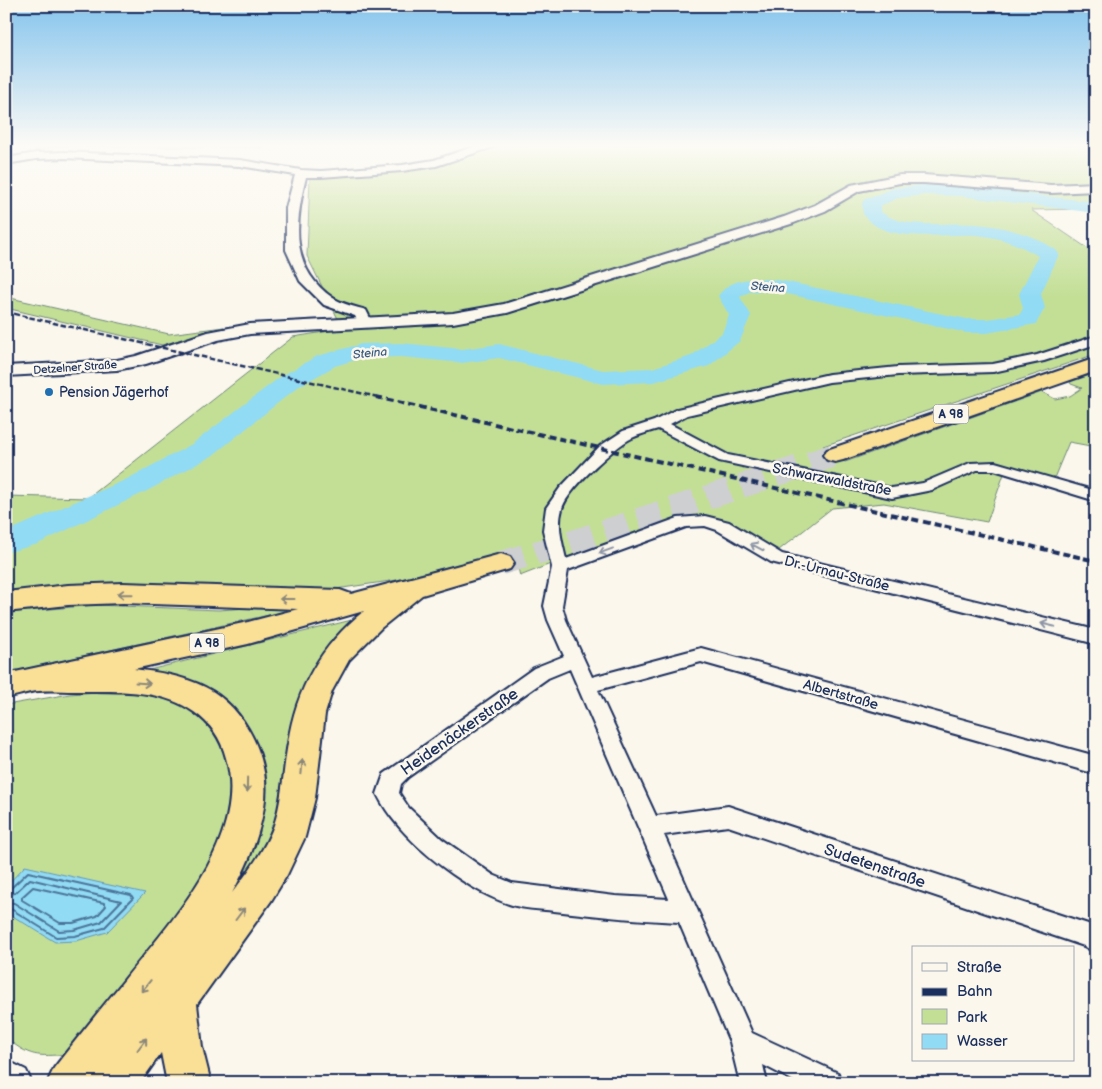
<svg xmlns="http://www.w3.org/2000/svg" width="1102" height="1089" viewBox="0 0 1102 1089" font-family="'Balsamiq Sans',sans-serif">
  <style>
    .green { fill: #c3df96; stroke: #6f877a }
    .water { fill: #92dbf4; stroke: #6296b8 }
    .lines { fill: none; stroke-linecap: round; stroke-linejoin: round }
    .shore { stroke: #4b749a; stroke-width: 2 }
    .river { fill: #92dbf4; fill-rule: evenodd }
    .trunk-tunnel { stroke: #cecfd0; stroke-width: 24; stroke-dasharray: 24 12; stroke-linecap: butt }
    .minor-casing { stroke: #1b2f5e; stroke-width: 4 }
    .tertiary-casing { stroke: #1b2f5e; stroke-width: 4 }
    .secondary-casing { stroke: #1b2f5e; stroke-width: 4 }
    .trunk-casing { stroke: #1b2f5e; stroke-width: 4 }
    .minor { fill: #fbf7ec; fill-rule: evenodd }
    .tertiary { fill: #fbf7ec; fill-rule: evenodd }
    .secondary { fill: #fbf7ec; fill-rule: evenodd }
    .trunk { fill: #fadf96; fill-rule: evenodd }
    .rail-far1 { stroke: #1b2f5e; stroke-width: 2.5; stroke-dasharray: 5.5 2.5; stroke-linecap: butt }
    .rail { stroke: #1b2f5e; stroke-width: 4; stroke-dasharray: 7 4; stroke-linecap: butt }
    .oneway { stroke: #8b93a5 }
    .oneway2 { stroke: #8a877a }
    .poi-dot { fill: #1f6fb2; stroke: #fbf7ec; stroke-width: 2 }
    .labels { text-anchor: middle; stroke-width: 5; stroke-linejoin: round; paint-order: stroke }
    .far-street-label { font-size: 11px; fill: #1b2f5e; stroke: #fbf7ec }
    .far-water-label { font-size: 12px; font-style: italic; fill: #395a84; stroke: #fbf7ec }
    .shield { fill: #fbf7ec; stroke: #5e6b89; stroke-width: 1 }
    .shield-label { font-size: 12px; font-weight: bold; fill: #1b2f5e }
    .poi-label { font-size: 14px; fill: #1b2f5e; stroke: #fbf7ec; text-anchor: start }
    .street-label { font-size: 14px; fill: #1b2f5e; stroke: #fbf7ec }
    .near-street-label { font-size: 16px; fill: #1b2f5e; stroke: #fbf7ec }
  </style>
  <rect width="100%" height="100%" fill="#fbf7ec"/>
  <filter id="ink" filterUnits="userSpaceOnUse"><feTurbulence type="fractalNoise" baseFrequency=".02" numOctaves="2"/><feDisplacementMap in="SourceGraphic" scale="10" xChannelSelector="R" yChannelSelector="G"/><feConvolveMatrix kernelMatrix="1 2 1 2 8 2 1 2 1" color-interpolation-filters="sRGB"/></filter>
  <g filter="url(#ink)">
    <path class="green" d="M 37,145 L 270,145 L 261,148 L 58,146 L 34,151 Z
      M 504,145 L 1096,145 L 1096,214 L 1086,209 L 1031,210 L 1096,254 L 1096,276 L 1091,280 L 1096,284 L 1096,354 L 823,446 L 845,462 L 1042,392 L 1055,399 L 1070,396 L 1082,388 L 1071,384 L 1070,382 L 1096,373 L 1096,447 L 1069,442 L 1054,478 L 1005,471 L 987,522 L 884,503 L 832,508 L 779,550 L 752,538 L 733,523 L 708,517 L 684,517 L 576,554 L 520,576 L 513,548 L 494,555 L 397,580 L 322,591 L 6,596 L 6,496 L 88,498 L 293,337 L 343,329 L 307,256 L 310,177 L 427,169 Z
      M 6,297 L 169,334 L 224,327 L 162,345 L 6,308 Z
      M 95,605 L 219,610 L 289,605 L 287,611 L 6,673 L 6,613 Z
      M 364,617 C 336,644 315,662 300,698 L 274,842 L 168,974 L 257,761 L 149,670 Z
      M 97,692 L 147,694 L 170,700 L 192,710 L 219,735 L 232,767 L 235,794 L 207,877 L 68,1054 C 37,1057 30,1057 6,1038 L 6,705 L 70,694 Z"/>
    <path class="water" d="M 25,866 L 145,893 L 107,932 L 76,941 L 55,942 L 6,912 L 6,886 Z"/>
    <g class="lines">
      <path class="shore" d="M 33,887 L 104,903 L 106,906 L 97,916 L 73,923 L 60,923 L 22,900 L 22,897 Z
        M 6,889 L 11,888 L 28,872 L 131,895 L 133,898 L 104,928 L 75,936 L 56,937 L 11,909 L 6,908
        M 6,895 L 15,893 L 30,879 L 121,901 L 101,922 L 74,930 L 59,931 L 14,903 L 6,902"/>
      <path class="river" d="M 924,185 L 960,186 L 1096,202 L 1096,213 L 960,196 L 924,195 L 898,198 L 880,206 L 881,212 C 908,231 945,221 976,224 C 1004,226 1032,234 1056,250 L 1059,254 L 1041,294 L 1045,308 L 1036,324 L 987,333 L 967,333 L 778,292 L 751,291 L 740,297 L 751,315 L 740,341 L 709,366 L 654,382 L 603,384 L 499,358 L 462,363 L 401,357 L 362,358 L 335,366 L 298,387 L 212,456 L 147,491 L 38,544 L 6,553 L 6,532 L 127,479 L 192,444 L 280,377 L 317,356 L 361,344 L 401,343 L 462,349 L 499,344 L 603,370 L 652,368 L 691,356 L 722,333 L 729,315 L 718,296 C 732,276 756,278 778,280 L 967,319 L 987,319 L 1020,314 L 1023,308 L 1019,294 L 1038,256 C 1019,244 999,237 976,235 C 944,233 884,245 863,214 L 862,203 L 865,199 L 894,188 Z"/>
      <path class="trunk-tunnel" d="M 501,563 L 573,542 L 835,455"/>
      <defs>
        <path id="minor" d="M 1096,336 L 1096,344 L 1044,361 L 993,372 L 898,375 L 829,382 L 687,415 L 670,424 L 728,455 L 892,488 L 923,483 L 970,463 L 995,462 L 1096,491 L 1096,501 L 994,470 L 977,470 L 932,490 L 892,498 L 719,461 L 658,429 C 649,432 640,434 632,438 C 614,447 567,490 562,509 C 557,526 562,542 566,559 L 678,518 L 705,516 L 729,522 L 782,554 L 1096,630 L 1096,644 L 771,562 L 717,530 L 705,526 L 686,527 L 568,570 L 562,606 L 566,620 L 592,677 L 701,648 L 1096,756 L 1096,774 L 701,662 L 598,690 L 656,816 L 728,806 L 1091,925 L 1096,927 L 1096,953 L 1084,946 L 728,826 L 664,835 L 752,1033 L 838,1073 L 841,1083 L 798,1083 L 763,1065 L 767,1083 L 740,1083 L 730,1042 L 679,922 C 637,920 596,916 554,911 C 540,909 523,909 509,904 C 462,888 398,838 377,794 L 384,774 L 534,668 L 564,656 L 548,620 L 544,606 L 552,567 L 543,530 L 546,508 L 560,488 L 600,446 L 623,431 L 654,421 L 677,409 L 829,374 L 898,367 L 993,364 L 1037,355 ZM 570,669 L 669,899 L 615,896 L 512,883 L 493,875 L 442,839 L 409,808 L 399,793 L 401,784 L 408,777 L 548,678 Z"/>
        <path id="tertiary" d="M 479,145 L 494,145 L 493,147 L 436,166 L 402,171 L 321,177 L 306,177 C 295,222 289,268 333,298 C 342,304 356,307 366,310 L 373,324 L 371,327 L 361,327 L 355,316 L 324,305 L 300,281 L 286,250 L 286,208 L 295,175 L 240,166 L 64,158 L 36,159 L 6,164 L 6,158 L 36,153 L 64,152 L 240,160 L 301,170 L 321,171 L 402,165 L 434,160 Z"/>
        <path id="secondary" d="M 900,175 L 924,175 L 1051,185 L 1096,183 L 1096,191 L 1051,193 L 924,183 L 900,183 L 859,191 L 825,211 L 794,223 L 507,313 L 453,323 L 250,334 L 218,340 L 146,364 L 117,370 L 6,376 L 6,366 L 117,360 L 136,356 L 208,332 L 250,324 L 453,313 L 504,304 L 784,217 L 815,205 L 851,185 Z
          M 6,1060 L 26,1070 L 32,1083 L 6,1083 Z"/>
        <path id="trunk" d="M 1096,358 L 1096,371 L 843,460 L 835,462 L 827,460 L 823,455 L 827,450 Z
          M 501,554 L 510,557 L 514,563 L 510,569 L 422,595 L 381,628 L 349,660 L 332,691 L 325,714 L 315,798 L 305,837 L 287,875 L 271,901 L 197,1004 L 202,1047 L 211,1083 L 167,1083 L 161,1053 L 140,1083 L 47,1083 L 54,1068 C 77,1038 101,1009 125,979 C 171,922 250,837 226,758 C 221,738 211,724 194,712 C 161,688 113,691 73,691 C 62,691 50,690 39,691 C 29,691 17,696 6,698 L 6,674 L 248,622 L 298,609 L 123,603 L 68,605 L 6,612 L 6,592 L 68,585 L 123,583 L 340,590 L 351,594 ZM 364,611 C 321,645 296,689 288,743 C 283,770 283,798 274,825 C 265,850 248,872 232,893 C 247,867 259,837 264,807 C 272,761 246,708 205,687 C 183,676 158,672 134,669 L 248,644 Z"/>
      </defs>
      <use href="#minor" class="minor-casing"/>
      <use href="#tertiary" class="tertiary-casing"/>
      <use href="#secondary" class="secondary-casing"/>
      <use href="#trunk" class="trunk-casing"/>
      <use href="#minor" class="minor"/>
      <use href="#tertiary" class="tertiary"/>
      <use href="#secondary" class="secondary"/>
      <use href="#trunk" class="trunk"/>
      <path class="rail-far1" d="M 6,312 L 382,398"/>
      <path class="rail" d="M 376,397 L 1096,561"/>
    </g>
    <defs><path id="oneway-shaft" d="M-6 0H5M1.5-3L5.5 0L1.5 3" fill="none" stroke-width="1.6" stroke-linecap="round" stroke-linejoin="round" transform="scale(1.25)"/></defs>
    <g class="oneway">
      <use href="#oneway-shaft" transform="translate(757 547) rotate(-152)"/>
      <use href="#oneway-shaft" transform="translate(606 551) rotate(160)"/>
      <use href="#oneway-shaft" transform="translate(1048 625) rotate(-166)"/>
    </g>
    <g class="oneway2">
      <use href="#oneway-shaft" transform="translate(125 594) rotate(-179)"/>
      <use href="#oneway-shaft" transform="translate(287 599) rotate(-180)"/>
      <use href="#oneway-shaft" transform="translate(143 683) rotate(4)"/>
      <use href="#oneway-shaft" transform="translate(302 767) rotate(-85)"/>
      <use href="#oneway-shaft" transform="translate(247 785) rotate(91)"/>
      <use href="#oneway-shaft" transform="translate(240 914) rotate(-53)"/>
      <use href="#oneway-shaft" transform="translate(146 986) rotate(129)"/>
      <use href="#oneway-shaft" transform="translate(142 1044) rotate(-53)"/>
    </g>
  </g>
  <linearGradient id="sky" x2="0" y2="1"><stop stop-color="#85c4ed"/><stop offset="0.49" stop-color="#fdfbf6"/><stop offset="1" stop-color="#fdfbf6" stop-opacity="0"/></linearGradient>
  <rect width="1102" height="297" fill="url(#sky)"/>
  <circle class="poi-dot" cx="49" cy="392" r="5"/>
  <g class="labels">
    <g class="far-street-label">
      <text transform="translate(75 367) rotate(-4)" y="4">Detzelner Straße</text>
    </g>
    <g class="far-water-label">
      <text transform="translate(768 287) rotate(4)" y="4">Steina</text>
      <text transform="translate(370 353) rotate(-6)" y="4">Steina</text>
    </g>
    <g class="shield">
      <rect x="933.5" y="404.5" width="35" height="19" rx="4"/>
      <rect x="189.5" y="633.5" width="35" height="19" rx="4"/>
    </g>
    <g class="shield-label">
      <text x="951" y="418">A 98</text>
      <text x="207" y="647">A 98</text>
    </g>
    <g class="poi-label">
      <text x="59" y="397">Pension Jägerhof</text>
    </g>
    <g class="street-label">
      <text transform="translate(832 479) rotate(11)" y="5">Schwarzwaldstraße</text>
      <text transform="translate(837 573) rotate(14)" y="5">Dr.-Urnau-Straße</text>
      <text transform="translate(841 694) rotate(16)" y="5">Albertstraße</text>
    </g>
    <g class="near-street-label">
      <text transform="translate(459 731) rotate(-35)" y="6">Heidenäckerstraße</text>
      <text transform="translate(875 865) rotate(19)" y="6">Sudetenstraße</text>
    </g>
  </g>
  <rect width="1102" height="1089" fill="none" stroke="#fbf7ec" stroke-width="25"/>
  <rect x="12" y="12" width="1077" height="1064" fill="none" stroke="#1b2f5e" stroke-width="2" filter="url(#ink)"/>
  <rect x="912" y="946" width="162" height="115" fill="#fbf7ec" stroke="#a1a7b3"/>
  <rect x="922" y="963" width="25" height="8" fill="#fbf7ec" stroke="#a1a7b3"/>
  <text x="957" y="972" font-size="15" fill="#1b2f5e">Straße</text>
  <rect x="922" y="988" width="25" height="8" fill="#1b2f5e" stroke="#a1a7b3"/>
  <text x="957" y="996" font-size="15" fill="#1b2f5e">Bahn</text>
  <rect x="922" y="1009" width="25" height="15" fill="#c3df96" stroke="#a1a7b3"/>
  <text x="957" y="1022" font-size="15" fill="#1b2f5e">Park</text>
  <rect x="922" y="1034" width="25" height="15" fill="#92dbf4" stroke="#a1a7b3"/>
  <text x="957" y="1046" font-size="15" fill="#1b2f5e">Wasser</text>
</svg>
